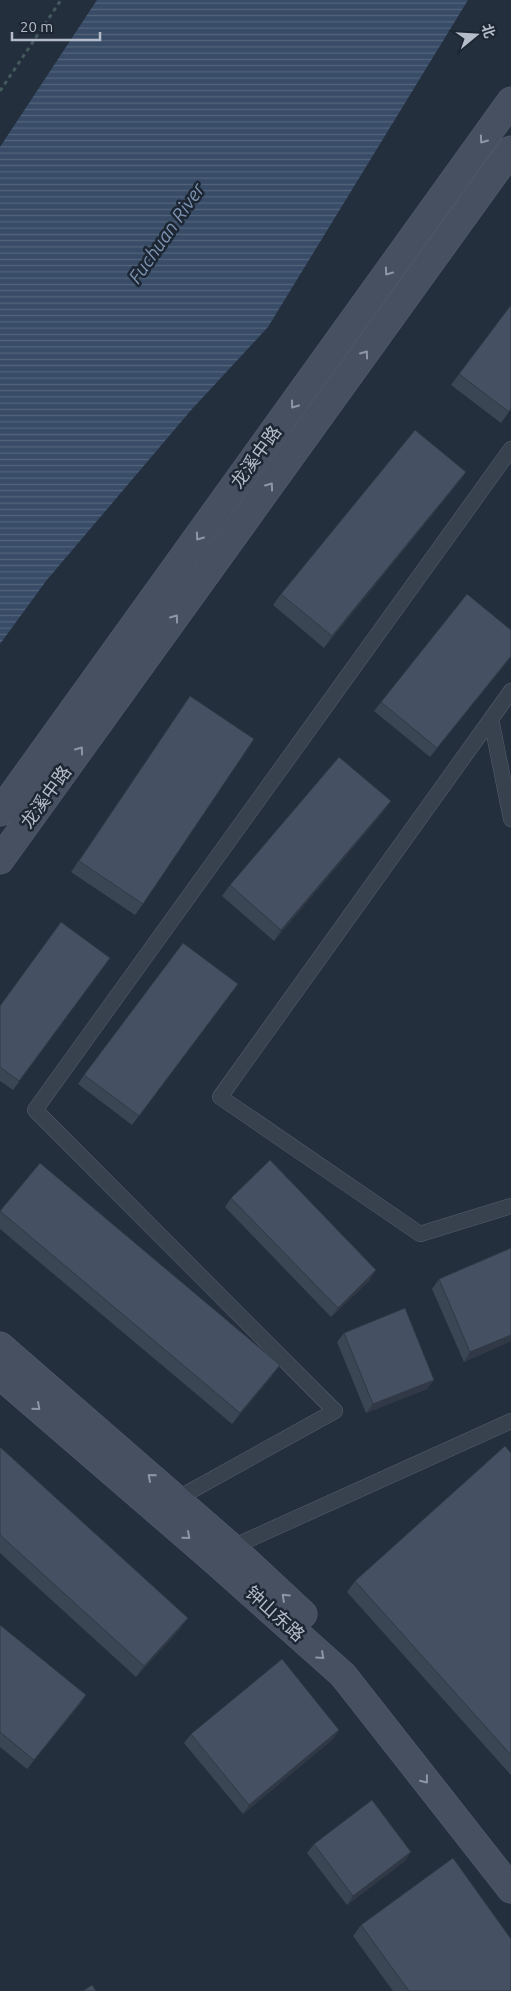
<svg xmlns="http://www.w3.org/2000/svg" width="511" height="1991" viewBox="0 0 511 1991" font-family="Ubuntu,'Noto Sans SC',sans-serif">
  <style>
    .water { fill: url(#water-rules) }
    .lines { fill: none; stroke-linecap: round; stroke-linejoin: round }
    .service-casing { stroke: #565f6c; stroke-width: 16 }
    .secondary-casing { stroke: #565f6c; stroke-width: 29 }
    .path { stroke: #44595c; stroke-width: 3; stroke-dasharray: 4 4; stroke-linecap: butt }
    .service { stroke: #38414e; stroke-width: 15 }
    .secondary { stroke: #465061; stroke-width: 28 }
    .wall { fill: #3b4654 }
    .shaded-wall { fill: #303945 }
    .building { fill: #455162; stroke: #303945 }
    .oneway { stroke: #8e96a5 }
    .labels { text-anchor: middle; stroke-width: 5; stroke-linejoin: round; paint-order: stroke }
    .street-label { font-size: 18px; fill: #b4bcc9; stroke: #1d2633 }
    .water-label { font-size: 19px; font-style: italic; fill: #7c92b1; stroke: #1d2633 }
  </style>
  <defs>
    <pattern id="water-rules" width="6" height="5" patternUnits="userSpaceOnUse" patternTransform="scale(1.25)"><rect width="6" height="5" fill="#394c67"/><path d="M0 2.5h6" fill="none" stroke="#53647b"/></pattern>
  </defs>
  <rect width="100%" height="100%" fill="#242f3e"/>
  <path class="water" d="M 97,0 L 468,0 L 268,327 L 192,409 L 46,581 L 0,644 L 0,147 Z"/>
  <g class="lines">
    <defs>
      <path id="service" d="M 511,691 L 220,1097 L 420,1234 L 511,1206
        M 491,719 L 511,819
        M 171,1502 L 335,1411 L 35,1110 L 511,449
        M 228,1549 L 511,1421"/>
      <path id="secondary" d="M 0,812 L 511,101
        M 0,860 L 511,150
        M 0,1346 L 231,1547 L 303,1614
        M 0,1375 L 213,1559 L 343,1675 L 511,1889"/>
    </defs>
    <use href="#service" class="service-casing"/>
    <use href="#secondary" class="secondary-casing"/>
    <path class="path" d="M 0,91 L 61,0"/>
    <use href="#service" class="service"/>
    <use href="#secondary" class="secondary"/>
  </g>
  <path class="wall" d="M 459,374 L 511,409 L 501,423 L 451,385 Z
    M 458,483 L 324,648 L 273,605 L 281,594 Z
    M 511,630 L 511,657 L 430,757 L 374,711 L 381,702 Z
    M 190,696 L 143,904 L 135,915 L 71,872 Z
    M 383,812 L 274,941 L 222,896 L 230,885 Z
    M 110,958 L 13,1090 L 0,1081 L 0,1006 Z
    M 231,993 L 132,1125 L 78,1084 L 84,1075 Z
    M 231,1198 L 370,1280 L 331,1317 L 225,1207 Z
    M 0,1211 L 272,1376 L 232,1424 L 0,1229 Z
    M 511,1248 L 511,1341 L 464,1362 L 432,1289 L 439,1279 Z
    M 344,1333 L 434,1380 L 427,1389 L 366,1413 L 337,1342 Z
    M 0,1447 L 180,1629 L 136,1677 L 0,1553 Z
    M 511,1453 L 511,1775 L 347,1592 L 355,1581 Z
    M 0,1625 L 86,1695 L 80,1704 L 27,1769 L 0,1747 Z
    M 339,1730 L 333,1739 L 243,1814 L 184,1743 L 191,1734 Z
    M 314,1844 L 405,1861 L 347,1905 L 307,1853 Z
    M 361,1925 L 511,1991 L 393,1991 L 353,1936 Z"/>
  <path class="shaded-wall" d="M 466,472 L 458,483 L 324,648 L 332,636 Z
    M 511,656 L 511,657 L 430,757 L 437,748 Z
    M 391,801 L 383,812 L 274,941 L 281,930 Z
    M 376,1270 L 370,1280 L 331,1317 L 338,1308 Z
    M 511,1335 L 511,1341 L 464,1362 L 470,1352 Z
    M 280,1365 L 272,1376 L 232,1424 L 240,1413 Z
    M 434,1380 L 427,1389 L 366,1413 L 373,1404 Z
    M 188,1618 L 180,1629 L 136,1677 L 144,1666 Z
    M 86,1695 L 80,1704 L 27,1769 L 34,1760 Z
    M 339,1730 L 333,1739 L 243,1814 L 249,1805 Z
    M 411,1852 L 405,1861 L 347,1905 L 353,1896 Z"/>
  <path class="building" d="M 511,305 L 511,408 L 509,412 L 459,374 Z
    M 415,430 L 466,472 L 332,636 L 281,594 Z
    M 467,594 L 511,630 L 511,656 L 437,748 L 381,702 Z
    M 190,696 L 254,739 L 143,904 L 79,861 Z
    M 339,757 L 391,801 L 281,930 L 230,885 Z
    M 61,922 L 110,958 L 19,1081 L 0,1067 L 0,1006 Z
    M 183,943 L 238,984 L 139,1116 L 84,1075 Z
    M 270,1160 L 376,1270 L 338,1308 L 231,1198 Z
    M 40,1163 L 280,1365 L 240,1413 L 0,1211 Z
    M 511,1248 L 511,1335 L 470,1352 L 439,1279 Z
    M 405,1308 L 434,1380 L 373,1404 L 344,1333 Z
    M 505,1446 L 511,1453 L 511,1755 L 355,1581 Z
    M 0,1447 L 188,1618 L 144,1666 L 0,1535 Z
    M 0,1625 L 86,1695 L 34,1760 L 0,1732 Z
    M 282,1659 L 339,1730 L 249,1805 L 191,1734 Z
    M 372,1800 L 411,1852 L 353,1896 L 314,1844 Z
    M 453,1858 L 511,1939 L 511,1991 L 409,1991 L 361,1925 Z
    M 92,1985 L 96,1991 L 83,1991 Z"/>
  <defs><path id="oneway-chevron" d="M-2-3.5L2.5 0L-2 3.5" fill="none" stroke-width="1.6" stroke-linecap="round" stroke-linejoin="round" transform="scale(1.25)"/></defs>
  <g class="oneway">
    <use href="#oneway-chevron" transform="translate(483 140) rotate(126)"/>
    <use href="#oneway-chevron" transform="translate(388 272) rotate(126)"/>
    <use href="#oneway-chevron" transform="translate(365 354) rotate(-54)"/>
    <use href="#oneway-chevron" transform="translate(294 405) rotate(126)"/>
    <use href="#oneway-chevron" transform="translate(270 486) rotate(-54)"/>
    <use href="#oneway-chevron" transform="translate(199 537) rotate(126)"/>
    <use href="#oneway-chevron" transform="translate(175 618) rotate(-54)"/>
    <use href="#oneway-chevron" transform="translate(80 750) rotate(-54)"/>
    <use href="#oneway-chevron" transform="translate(37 1407) rotate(41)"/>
    <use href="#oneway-chevron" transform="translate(151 1477) rotate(-139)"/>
    <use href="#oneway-chevron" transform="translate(187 1536) rotate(41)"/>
    <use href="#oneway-chevron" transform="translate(285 1597) rotate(-137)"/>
    <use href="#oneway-chevron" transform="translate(321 1656) rotate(42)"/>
    <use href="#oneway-chevron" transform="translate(425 1780) rotate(52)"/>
  </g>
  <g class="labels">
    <g class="street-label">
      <text transform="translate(256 457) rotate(-54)" y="6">龙溪中路</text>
      <text transform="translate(46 797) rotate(-54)" y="6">龙溪中路</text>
      <text transform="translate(275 1614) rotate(42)" y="6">钟山东路</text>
    </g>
    <g class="water-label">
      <text transform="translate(166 233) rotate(-55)" y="7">Fuchuan River</text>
    </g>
  </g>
  <g transform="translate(476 35) rotate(72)" stroke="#1d2633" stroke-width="4" paint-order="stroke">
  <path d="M0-4L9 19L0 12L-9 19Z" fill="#b4bcc9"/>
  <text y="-8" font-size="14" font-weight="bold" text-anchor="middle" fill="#b4bcc9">北</text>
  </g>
  <path d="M12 32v8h88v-8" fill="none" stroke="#b4bcc9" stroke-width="2.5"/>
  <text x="20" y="32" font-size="15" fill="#b4bcc9" stroke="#1d2633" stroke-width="4" paint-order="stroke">20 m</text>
</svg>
